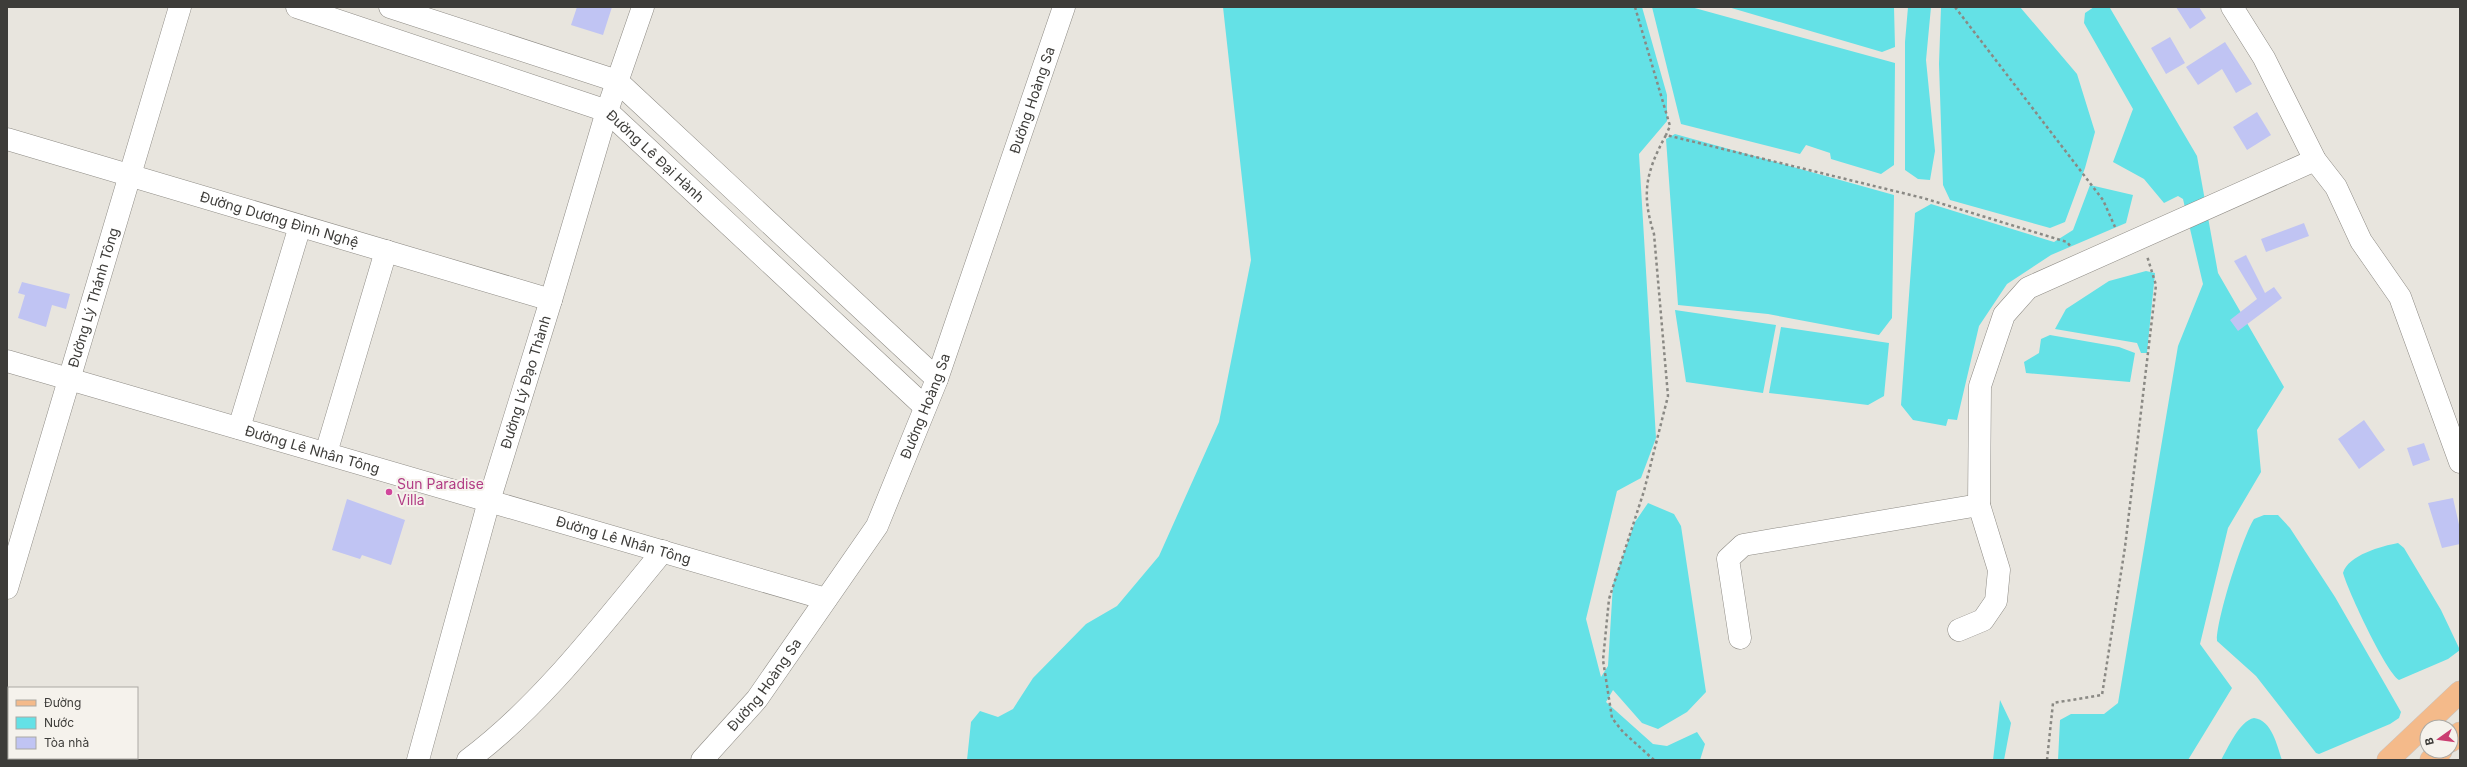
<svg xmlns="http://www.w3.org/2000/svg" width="2467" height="767" viewBox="0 0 2467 767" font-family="Inter,sans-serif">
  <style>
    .water { fill: #64e1e6 }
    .building { fill: #c0c4f3 }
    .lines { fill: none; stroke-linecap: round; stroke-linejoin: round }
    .minor-casing { stroke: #8e8b85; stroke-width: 23 }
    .major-casing { stroke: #c5c4c4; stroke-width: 23 }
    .path { stroke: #8a8984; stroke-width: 2.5; stroke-dasharray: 3 3; stroke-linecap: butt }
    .minor { stroke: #fff; stroke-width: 22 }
    .major { stroke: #f4ba8a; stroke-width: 22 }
    .hotel-dot { fill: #d1479c; stroke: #f5f2ec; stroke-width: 1.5 }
    .labels { text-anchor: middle; stroke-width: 4; stroke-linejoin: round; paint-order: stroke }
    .street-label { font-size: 14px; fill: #3d3c39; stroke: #f5f2ec }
    .hotel-label { font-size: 14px; fill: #b23c85; stroke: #f5f2ec; text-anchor: start }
  </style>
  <rect width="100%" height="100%" fill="#e8e5de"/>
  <path class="water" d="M 1223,7 L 1642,7 L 1667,95 L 1667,121 L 1639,154 L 1656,438 L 1641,478 L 1617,491 L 1586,619 L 1601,677 L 1608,666 L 1613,584 L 1635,522 L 1648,503 L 1674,514 L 1681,526 L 1706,692 L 1687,712 L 1658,729 L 1642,723 L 1613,690 L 1606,702 L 1653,744 L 1667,746 L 1697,732 L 1705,744 L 1700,760 L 967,760 L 971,722 L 980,711 L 998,717 L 1013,709 L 1033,678 L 1086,624 L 1117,606 L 1159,556 L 1219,422 L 1251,260 Z
    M 1652,7 L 1691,7 L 1895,63 L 1894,165 L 1881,174 L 1831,159 L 1830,153 L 1806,145 L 1800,154 L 1681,124 Z
    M 1728,7 L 1894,7 L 1895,47 L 1882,52 Z
    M 1908,7 L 1931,7 L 1926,60 L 1935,151 L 1930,180 L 1918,179 L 1905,170 L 1905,42 Z
    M 1941,7 L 2020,7 L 2077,74 L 2095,132 L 2085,168 L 2065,222 L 2050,228 L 1950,200 L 1943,185 L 1939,64 Z
    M 2094,7 L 2110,8 L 2197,156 L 2218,273 L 2284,387 L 2257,430 L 2261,472 L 2228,528 L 2200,644 L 2232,688 L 2188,760 L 2058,760 L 2060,720 L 2071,714 L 2104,714 L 2118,703 L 2178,346 L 2203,284 L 2183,199 L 2178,196 L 2164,203 L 2144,179 L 2113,162 L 2133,109 L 2084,23 L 2085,13 Z
    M 1675,134 L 1894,195 L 1892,318 L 1879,335 L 1768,314 L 1678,305 L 1666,139 Z
    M 2090,185 L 2133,195 L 2126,223 L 2051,255 L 2007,284 L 1979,326 L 1957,420 L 1948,419 L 1946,426 L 1913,420 L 1901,405 L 1915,213 L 1931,204 L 2054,242 L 2073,230 Z
    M 2146,271 L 2155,273 L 2147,353 L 2141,353 L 2137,343 L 2055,329 L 2066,309 L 2109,281 Z
    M 1675,310 L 1776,325 L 1763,393 L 1686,382 Z
    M 1781,327 L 1889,343 L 1884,396 L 1868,405 L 1769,393 Z
    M 2050,335 L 2119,347 L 2135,353 L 2130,382 L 2026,373 L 2024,362 L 2039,353 L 2041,339 Z
    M 2264,515 L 2278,515 L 2290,528 L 2335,597 L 2401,712 L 2399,718 L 2390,724 L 2319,754 L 2316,753 L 2256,676 L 2217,641 C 2216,620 2243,536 2254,519 Z
    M 2398,543 L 2404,548 L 2441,610 L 2460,650 L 2448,659 L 2399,680 C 2386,672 2348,591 2343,573 C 2348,555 2382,546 2398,543 Z
    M 2000,700 L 2011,723 L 2004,760 L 1993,760 Z
    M 2254,718 C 2272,720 2277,746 2282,760 L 2221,760 C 2228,748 2239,721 2254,718 Z"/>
  <path class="building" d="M 577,7 L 612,7 L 603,35 L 571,25 Z
    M 2176,7 L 2199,7 L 2206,18 L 2190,29 Z
    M 2170,37 L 2185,63 L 2166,74 L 2151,48 Z
    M 2225,42 L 2252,84 L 2236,93 L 2222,69 L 2198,85 L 2186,67 Z
    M 2257,112 L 2271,135 L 2247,150 L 2233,127 Z
    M 2304,223 L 2309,236 L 2266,252 L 2261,239 Z
    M 2246,255 L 2265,293 L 2274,287 L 2282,298 L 2238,331 L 2230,320 L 2257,299 L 2234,261 Z
    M 22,282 L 70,294 L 66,309 L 52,305 L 46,327 L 18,318 L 25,295 L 18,293 Z
    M 2364,420 L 2385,450 L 2359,469 L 2338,439 Z
    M 2424,443 L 2430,460 L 2413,466 L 2407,448 Z
    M 2453,498 L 2460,529 L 2460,544 L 2442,548 L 2428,503 Z
    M 347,499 L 405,520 L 391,565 L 362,555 L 360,559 L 332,550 Z"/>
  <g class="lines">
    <defs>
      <g id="minor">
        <path id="s1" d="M 297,7 L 607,111 L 925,407"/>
        <path d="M 390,7 L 617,81 L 937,379"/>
        <path d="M 2232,7 L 2264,58 L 2315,160 L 2336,187 L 2361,241 L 2400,297 L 2460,462"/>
        <path id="s2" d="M 7,139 L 551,300"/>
        <path id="s3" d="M 7,361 L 826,599"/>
        <path d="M 239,428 L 300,226"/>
        <path d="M 326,453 L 386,251"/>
        <path id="s4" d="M 7,588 L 180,7"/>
        <path d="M 1959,630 L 1983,620 L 1996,601 L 1999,570 L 1979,505 L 1980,386 L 2004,315 L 2028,288 L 2315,160"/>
        <path d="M 1740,638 L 1728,559 L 1743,545 L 1979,505"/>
        <path id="s5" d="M 418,760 L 489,501 L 551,300 L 607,111 L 643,7"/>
        <path d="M 468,760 C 541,706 605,621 663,551"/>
        <path id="s6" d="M 702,760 L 757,699 L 877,526 L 937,379 L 1064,7"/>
      </g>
      <path id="major" d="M 2451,741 L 2460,733
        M 2388,760 L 2460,692
        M 2431,760 L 2441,751"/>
    </defs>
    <use href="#minor" class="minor-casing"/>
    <use href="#major" class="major-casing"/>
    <path class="path" d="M 1635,7 L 1670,126 L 1666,135
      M 1955,7 L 2103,200 L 2115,227
      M 1654,760 L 1623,732 L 1612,718 L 1603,660 L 1609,599 L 1644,491 L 1668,396 L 1654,234 C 1641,193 1646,172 1666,135 L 1923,198 L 2067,242 L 2071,247
      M 2047,760 L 2053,703 L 2102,695 L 2125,547 L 2156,285 L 2147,256"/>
    <use href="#minor" class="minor"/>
    <use href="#major" class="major"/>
  </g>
  <circle class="hotel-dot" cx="389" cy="492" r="4"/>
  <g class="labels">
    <g class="street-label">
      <text dy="5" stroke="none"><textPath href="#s6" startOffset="746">Đường Hoàng Sa</textPath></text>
      <text dy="5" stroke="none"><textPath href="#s1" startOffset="393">Đường Lê Đại Hành</textPath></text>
      <text dy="5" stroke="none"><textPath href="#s2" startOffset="284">Đường Dương Đình Nghệ</textPath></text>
      <text dy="5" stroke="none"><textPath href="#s4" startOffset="303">Đường Lý Thánh Tông</textPath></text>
      <text dy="5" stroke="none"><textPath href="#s5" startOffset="393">Đường Lý Đạo Thành</textPath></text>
      <text dy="5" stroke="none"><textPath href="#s6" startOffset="422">Đường Hoàng Sa</textPath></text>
      <text dy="5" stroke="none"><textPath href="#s3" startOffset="318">Đường Lê Nhân Tông</textPath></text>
      <text dy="5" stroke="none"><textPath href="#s3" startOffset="642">Đường Lê Nhân Tông</textPath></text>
      <text dy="5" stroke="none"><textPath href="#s6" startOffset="98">Đường Hoàng Sa</textPath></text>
    </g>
    <g class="hotel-label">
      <text x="397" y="489">Sun Paradise<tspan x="397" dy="16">Villa</tspan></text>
    </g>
  </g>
  <rect width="2467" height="767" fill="none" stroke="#3d3c39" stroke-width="16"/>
  <rect x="8" y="687" width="130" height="72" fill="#f5f2ec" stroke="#aba9a4"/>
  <rect x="16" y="700" width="20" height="6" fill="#f4ba8a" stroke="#aba9a4"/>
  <text x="44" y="707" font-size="12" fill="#3d3c39">Đường</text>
  <rect x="16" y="717" width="20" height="12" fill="#64e1e6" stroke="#aba9a4"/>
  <text x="44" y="727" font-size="12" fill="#3d3c39">Nước</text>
  <rect x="16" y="737" width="20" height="12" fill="#c0c4f3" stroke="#aba9a4"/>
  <text x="44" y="747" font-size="12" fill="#3d3c39">Tòa nhà</text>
  <g transform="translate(2439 739) rotate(256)"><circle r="19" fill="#f5f2ec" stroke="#aba9a4"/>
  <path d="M0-3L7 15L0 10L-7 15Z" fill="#ca3e71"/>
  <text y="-6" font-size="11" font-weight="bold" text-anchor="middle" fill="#3d3c39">B</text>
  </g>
</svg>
